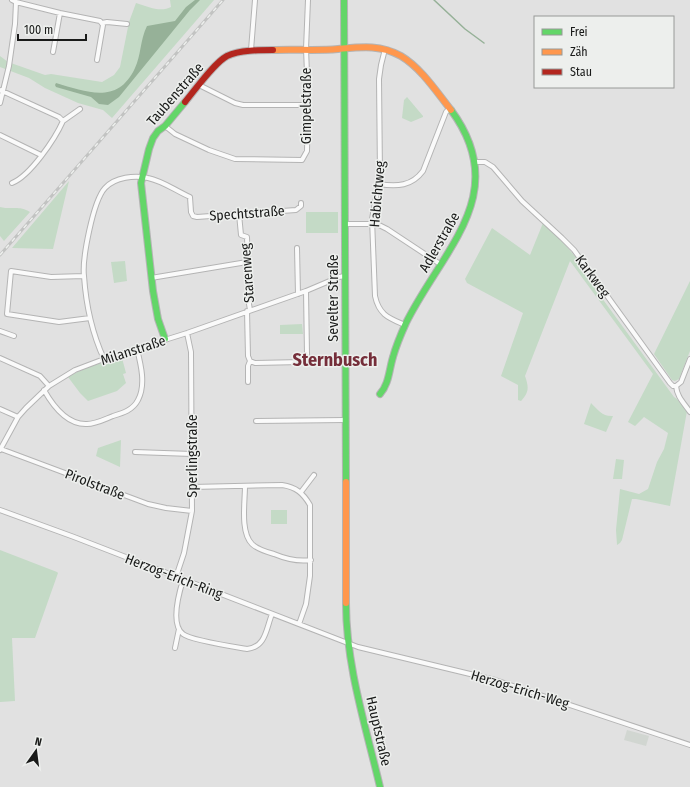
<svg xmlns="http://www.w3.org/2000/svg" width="690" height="787" viewBox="0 0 690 787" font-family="'Fira Sans Condensed',sans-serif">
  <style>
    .built { fill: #d1d6d1 }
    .green { fill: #c4dac6 }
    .water { fill: #96b198 }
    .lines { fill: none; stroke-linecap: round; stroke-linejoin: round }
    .stream { stroke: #96b198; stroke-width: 1.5 }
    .street-casing { stroke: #b4b4b4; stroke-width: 6 }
    .fast-casing { stroke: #b4b4b4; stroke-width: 8 }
    .slow-casing { stroke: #b4b4b4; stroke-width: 8 }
    .jam-casing { stroke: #b4b4b4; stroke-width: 8 }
    .street { stroke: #fafafa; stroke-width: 4 }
    .fast { stroke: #63d668; stroke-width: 6 }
    .slow { stroke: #ff974d; stroke-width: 6 }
    .jam { stroke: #b3261e; stroke-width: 6 }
    .rail-casing { stroke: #c2c3c2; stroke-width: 3 }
    .rail { stroke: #edefed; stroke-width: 1.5; stroke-dasharray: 4.5; stroke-linecap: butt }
    .labels { text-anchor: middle; stroke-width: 3; stroke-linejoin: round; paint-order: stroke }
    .street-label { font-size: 14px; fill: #191a19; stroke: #edefed }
    .district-label { font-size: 18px; font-weight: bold; fill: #752e3a; stroke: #edefed }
  </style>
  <rect width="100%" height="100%" fill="#e1e1e1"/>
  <path class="built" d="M 627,730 L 649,736 L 646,746 L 624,740 Z"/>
  <path class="green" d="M 170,0 L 214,0 L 112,118 L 103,110 L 78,103 L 45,88 L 29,78 L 0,67 L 0,56 L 8,62 L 45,75 L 51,74 L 102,82 L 114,75 L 120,67 L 129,22 L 136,3 C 147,6 160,13 171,7 Z
    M 407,97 L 423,116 L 423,117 L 411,122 L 402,118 L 404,100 Z
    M 69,181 L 53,249 L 12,248 Z
    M 0,207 C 12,210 19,205 30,212 L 4,241 L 0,236 Z
    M 306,212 L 338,212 L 338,233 L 306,233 Z
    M 543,223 L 560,239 L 581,263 L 580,268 L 674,397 L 677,399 L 687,411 L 670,506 L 636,499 L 632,499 L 622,540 L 620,543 L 617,545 L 616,530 L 620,489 L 639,494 L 648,489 L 657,462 L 664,449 L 668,433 L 644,417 L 635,426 L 628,422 L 653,374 L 570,261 L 525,376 C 529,387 529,393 521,401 L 518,400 L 518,385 L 501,376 L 523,313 L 467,283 L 465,279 L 492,228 L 530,255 Z
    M 125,261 L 127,281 L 114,283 L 111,262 Z
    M 690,281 L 690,351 L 679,379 L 675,381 L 672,380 L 654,354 Z
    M 302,324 L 303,334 L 280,334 L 280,325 Z
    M 122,358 L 126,373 L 123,374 L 126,383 L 117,391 L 88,401 L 80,393 L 68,377 C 85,367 103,362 122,358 Z
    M 591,403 C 598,410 603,417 613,416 L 606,432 L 584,424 Z
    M 121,440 L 120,467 L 96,456 L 98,448 Z
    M 616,459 L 624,460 L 622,479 L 613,479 Z
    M 271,510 L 287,510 L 287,524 L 271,524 Z
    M 0,550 L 57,572 L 58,573 L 35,638 L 12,638 L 15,701 L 0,702 Z"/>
  <path class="water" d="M 195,0 L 200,0 L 190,10 L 119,97 L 108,105 L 99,104 L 91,97 L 56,87 L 55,85 L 56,83 C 87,92 118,105 135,68 C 141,56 140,40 147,26 L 175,21 L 186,7 Z"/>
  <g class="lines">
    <path class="stream" d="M 434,0 L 465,29 L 484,43"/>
    <defs>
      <path id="street" d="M 12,0 L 16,2 L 60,13 L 100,21 L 103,25 L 97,60
        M 102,23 L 107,22 L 127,24
        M 385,49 L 381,65 L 379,79 L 380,175 L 372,219 L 375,296 C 379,315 389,318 405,325
        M 251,50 L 255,0
        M 53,52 L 60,13
        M 199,85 L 235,103 L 243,105 L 308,105
        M 0,90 L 59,117 L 63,121 C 55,139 30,176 12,183
        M 0,103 L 9,66 L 15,24 L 16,2
        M 63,121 L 80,109
        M 165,126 L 175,134 L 209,150 L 235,159 L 302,160 L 307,151 L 308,97 L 306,49 L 308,0
        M 0,135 L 41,155
        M 475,162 L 485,162 L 493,167 L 522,201 L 562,238 L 574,250 L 670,383 L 673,386 L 676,386
        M 379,184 C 397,187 412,186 423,171 L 446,112 L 449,109
        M 239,214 L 241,235 L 247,237 L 249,304 L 250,310
        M 345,224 L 372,224 L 379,225 L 387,229 L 440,264
        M 297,248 L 298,294
        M 84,276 L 51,277 L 11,271 L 7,314 L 59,322 L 90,318
        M 151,278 L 247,262
        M 247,311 L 248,356 L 250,361 L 255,363 L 302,362 L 307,354 L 306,291
        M 0,331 L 14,336
        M 0,358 L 40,376 L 49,386
        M 104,359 C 92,333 86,305 84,276 C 82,259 93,201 105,188 C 115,177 135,175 148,178 C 163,181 176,191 190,197 L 191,212 L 193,216 L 197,217 L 296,210 L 301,206 L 301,203
        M 248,382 L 248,366 L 250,361
        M 676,386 L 681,382 L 690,359
        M 676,386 C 677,397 684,403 690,412
        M 44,390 C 53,406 67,425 87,424 C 96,424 105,419 113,416 C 123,413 133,410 138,400 C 146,385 141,365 137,349
        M 0,409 L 18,417
        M 256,421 L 345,420
        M 1,449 L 148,504 L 166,508 L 192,511
        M 0,450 L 18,417 L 26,408 L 49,386 L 75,370 L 104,359 L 187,333 L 306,291 L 339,277 L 345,276
        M 135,452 L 192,454
        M 245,486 C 245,502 240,532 252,544 C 257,549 267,552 274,554 C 286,559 298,562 311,560
        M 192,487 L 282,485 C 296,487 303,493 310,505 L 310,576 L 306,604 L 299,624
        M 301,492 L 314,475
        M 0,510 L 74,537 L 358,647 L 495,680 L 690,745
        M 176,577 L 184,553 L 192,511 L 191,352 L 187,333
        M 183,580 C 179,593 170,624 183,634 C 190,640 235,647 247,649 C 266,647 266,629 272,614
        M 175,648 L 179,629"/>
      <path id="fast" d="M 344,0 L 346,482
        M 165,339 L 158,319 L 153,291 L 141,183 L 149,149 L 153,138 L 158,131 L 165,126 L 185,102
        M 380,394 C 389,384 389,370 393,357 C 396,346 401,334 406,323 C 442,250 513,194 451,110
        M 346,603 C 346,666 366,727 380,787"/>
      <path id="slow" d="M 273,50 C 295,49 316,51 338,49 C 360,47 380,44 401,56 C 421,68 436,91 451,110
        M 346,482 L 346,603"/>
      <path id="jam" d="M 185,102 C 195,90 214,63 227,56 C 240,50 259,50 273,50"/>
    </defs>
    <use href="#street" class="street-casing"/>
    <use href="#fast" class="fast-casing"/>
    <use href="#slow" class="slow-casing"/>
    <use href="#jam" class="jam-casing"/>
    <use href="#street" class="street"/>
    <use href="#fast" class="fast"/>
    <use href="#slow" class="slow"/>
    <use href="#jam" class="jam"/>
    <defs>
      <path id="rail" d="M 0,255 L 223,0"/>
    </defs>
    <use href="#rail" class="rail-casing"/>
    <use href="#rail" class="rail"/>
  </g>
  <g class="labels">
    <g class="street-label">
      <text transform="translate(175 94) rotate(-49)" y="5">Taubenstraße</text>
      <text transform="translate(306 106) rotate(-90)" y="5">Gimpelstraße</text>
      <text transform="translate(377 194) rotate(-85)" y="5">Habichtweg</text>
      <text transform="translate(247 213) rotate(-4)" y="5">Spechtstraße</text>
      <text transform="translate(439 242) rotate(-60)" y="5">Adlerstraße</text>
      <text transform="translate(247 273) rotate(-94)" y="5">Starenweg</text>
      <text transform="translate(593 276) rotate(54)" y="5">Karkweg</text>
      <text transform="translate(333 298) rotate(-90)" y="5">Sevelter Straße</text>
      <text transform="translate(133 350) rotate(-18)" y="5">Milanstraße</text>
      <text transform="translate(192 456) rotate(-90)" y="5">Sperlingstraße</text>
      <text transform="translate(95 484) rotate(21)" y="5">Pirolstraße</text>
      <text transform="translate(174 576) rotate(21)" y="5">Herzog-Erich-Ring</text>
      <text transform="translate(520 689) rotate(17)" y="5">Herzog-Erich-Weg</text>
      <text transform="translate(379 731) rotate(77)" y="5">Hauptstraße</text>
    </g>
    <g class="district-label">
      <text x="335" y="366">Sternbusch</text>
    </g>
  </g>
  <rect x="534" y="16" width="140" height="72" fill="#edefed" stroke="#989a98"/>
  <rect x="542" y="29" width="20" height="6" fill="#63d668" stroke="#989a98"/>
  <text x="570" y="36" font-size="12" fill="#191a19">Frei</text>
  <rect x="542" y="49" width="20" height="6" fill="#ff974d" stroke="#989a98"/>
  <text x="570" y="56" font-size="12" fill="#191a19">Zäh</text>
  <rect x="542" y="69" width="20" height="6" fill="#b3261e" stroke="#989a98"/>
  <text x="570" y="76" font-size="12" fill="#191a19">Stau</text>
  <g transform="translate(36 751) rotate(14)" stroke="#edefed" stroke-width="3" paint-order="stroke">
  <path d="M0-3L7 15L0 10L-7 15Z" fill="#191a19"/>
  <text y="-6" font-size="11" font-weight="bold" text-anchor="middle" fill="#191a19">N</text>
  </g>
  <path d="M18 34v6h68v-6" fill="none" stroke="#191a19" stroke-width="2"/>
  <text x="24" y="34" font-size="12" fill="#191a19" stroke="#edefed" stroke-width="3" paint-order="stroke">100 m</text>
</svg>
